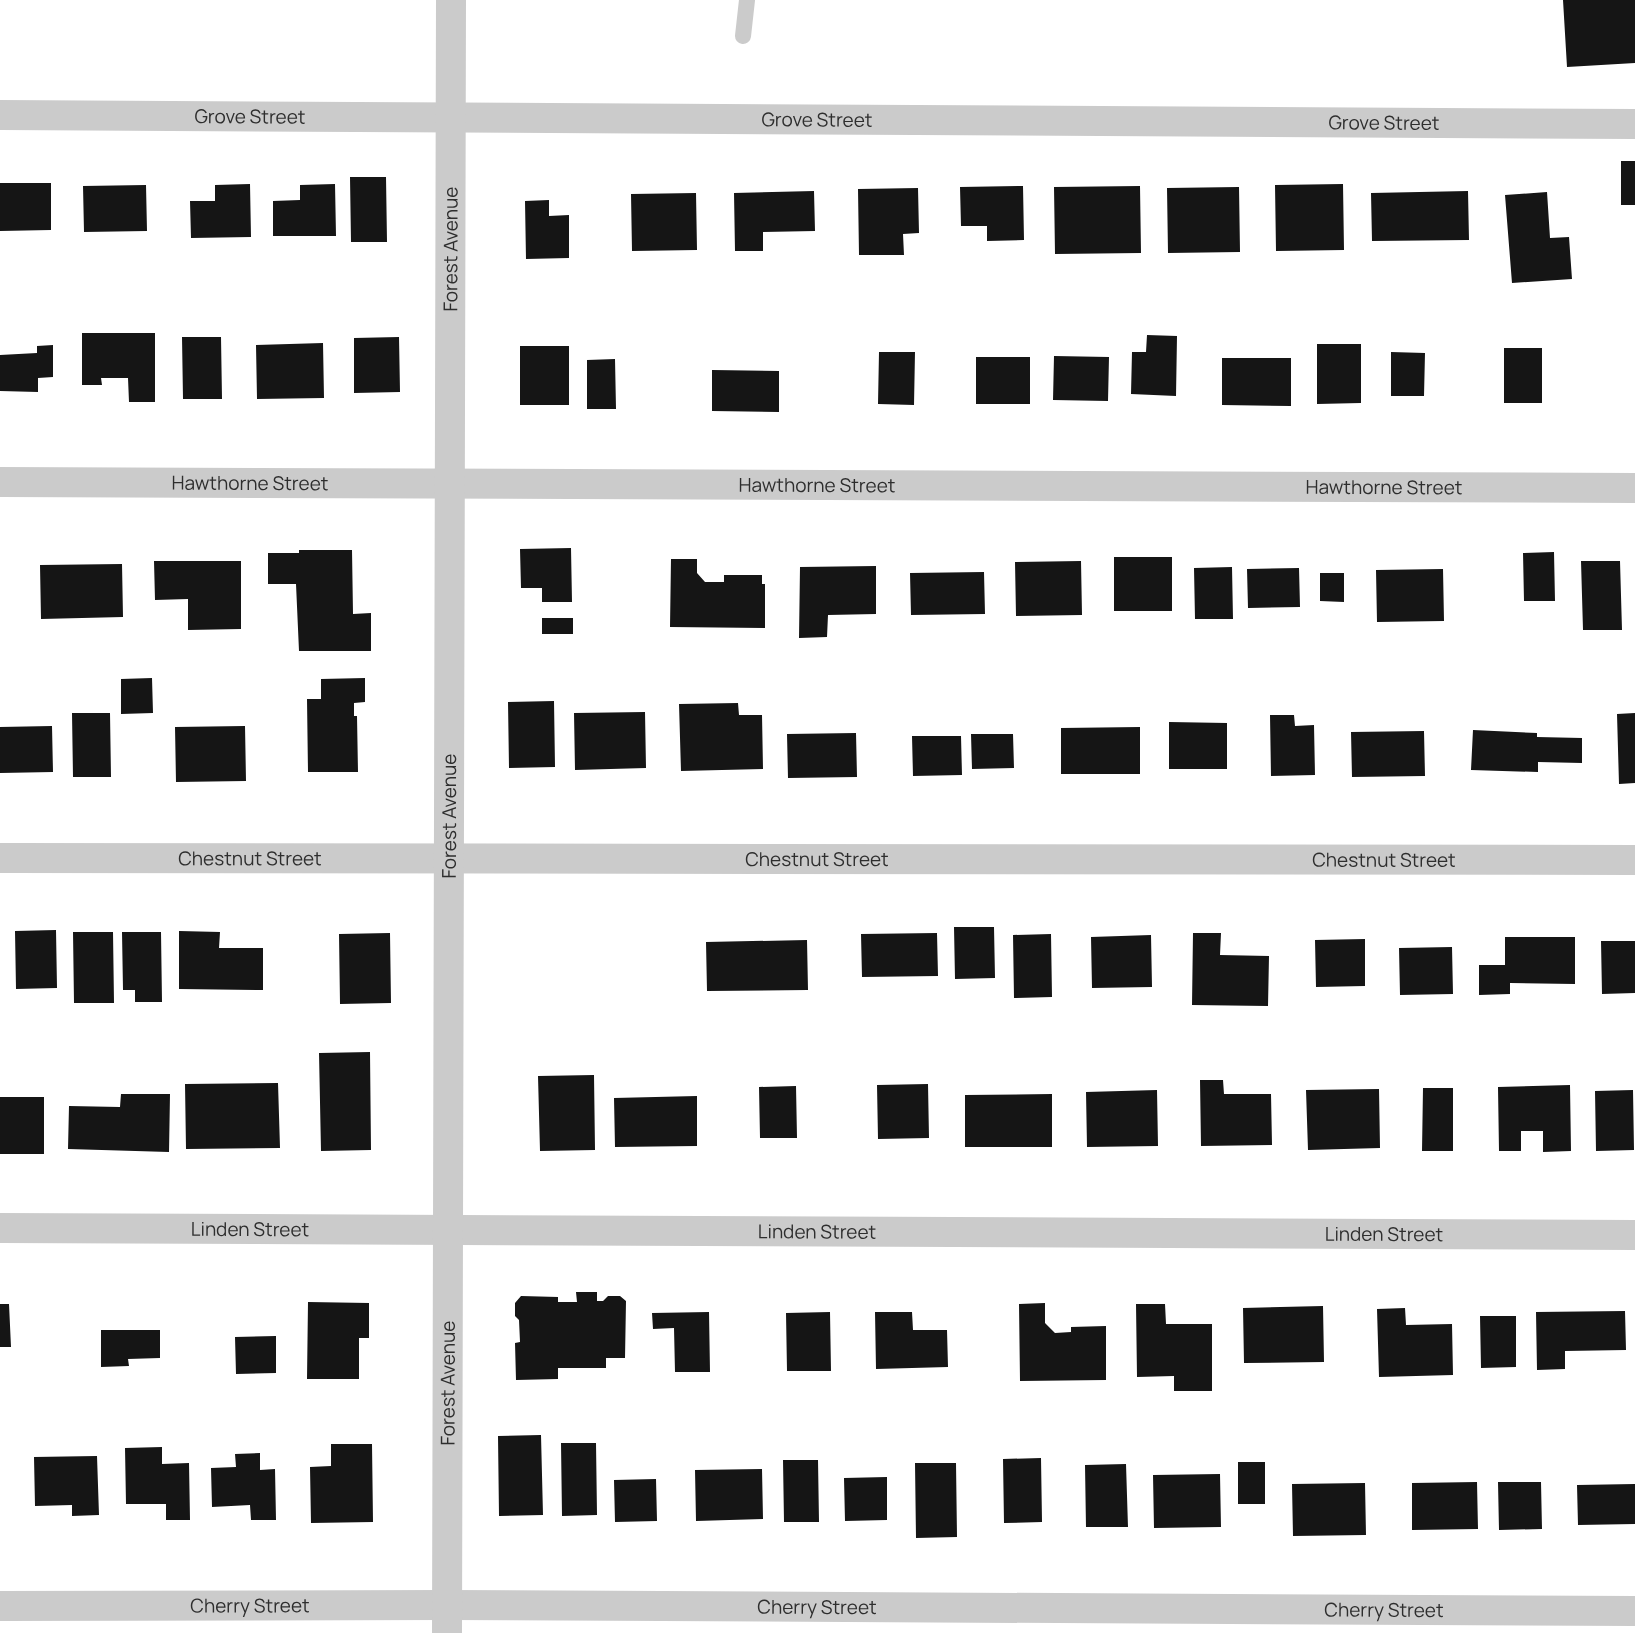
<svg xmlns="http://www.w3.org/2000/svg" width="1635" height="1633" viewBox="0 0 1635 1633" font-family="Manrope,sans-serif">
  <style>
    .building { fill: #151515 }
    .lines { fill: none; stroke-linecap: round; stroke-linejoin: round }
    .lane { stroke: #cbcbcb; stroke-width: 16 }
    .street { stroke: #cbcbcb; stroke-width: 30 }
    .labels { text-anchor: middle; stroke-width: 7; stroke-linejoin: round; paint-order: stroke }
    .street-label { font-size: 19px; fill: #2e2e2e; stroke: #fff }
  </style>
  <rect width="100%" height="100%" fill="#fff"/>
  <path class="building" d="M 1563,0 L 1635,0 L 1635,63 L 1567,67 Z
    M 1621,161 L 1635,161 L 1635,205 L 1621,205 Z
    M 350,177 L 386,177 L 387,242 L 351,242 Z
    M 0,183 L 51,183 L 51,230 L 0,231 Z
    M 250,184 L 251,237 L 191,238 L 190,201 L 215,201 L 215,185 Z
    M 335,184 L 336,236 L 273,236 L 273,201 L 300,200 L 300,185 Z
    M 1343,184 L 1344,250 L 1276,251 L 1275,185 Z
    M 146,185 L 147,231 L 84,232 L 83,186 Z
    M 1023,186 L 1024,240 L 987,241 L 987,226 L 961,226 L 960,187 Z
    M 1140,186 L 1141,253 L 1055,254 L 1054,187 Z
    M 1239,187 L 1240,252 L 1168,253 L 1167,188 Z
    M 918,188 L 919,233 L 903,234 L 904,255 L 859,255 L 858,189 Z
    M 814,191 L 815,231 L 763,232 L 763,251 L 735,251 L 734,193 Z
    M 1468,191 L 1469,240 L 1372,241 L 1371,193 Z
    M 1547,192 L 1550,238 L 1569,237 L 1572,279 L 1512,283 L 1505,195 Z
    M 696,193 L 697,250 L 632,251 L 631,194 Z
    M 549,200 L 549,216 L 569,215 L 569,258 L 526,259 L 525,201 Z
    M 82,333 L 155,333 L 155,402 L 129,402 L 128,378 L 101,378 L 102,385 L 82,385 Z
    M 1147,335 L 1177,336 L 1176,396 L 1131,394 L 1132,352 L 1146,352 Z
    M 182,337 L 221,337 L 222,399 L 183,399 Z
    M 399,337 L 400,392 L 354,393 L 354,338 Z
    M 323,343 L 324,398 L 257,399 L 256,345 Z
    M 1317,344 L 1361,344 L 1361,403 L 1317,404 Z
    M 53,345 L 53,377 L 38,378 L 38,392 L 0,391 L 0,355 L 37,353 L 37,346 Z
    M 520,346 L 569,346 L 569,405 L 520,405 Z
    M 1504,348 L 1542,348 L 1542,403 L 1504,403 Z
    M 879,352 L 915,352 L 914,405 L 878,404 Z
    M 1391,352 L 1425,353 L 1424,396 L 1391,396 Z
    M 1054,356 L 1109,357 L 1108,401 L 1053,400 Z
    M 976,357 L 1030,357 L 1030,404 L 976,404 Z
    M 1222,358 L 1291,358 L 1291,406 L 1222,405 Z
    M 615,359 L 616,409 L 587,409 L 587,360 Z
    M 712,370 L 779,371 L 779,412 L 712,411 Z
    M 571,548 L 572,602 L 542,602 L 542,588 L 521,588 L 520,549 Z
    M 299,550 L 352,550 L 353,614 L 371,613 L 371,651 L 299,651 L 296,584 L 268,584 L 268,553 L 299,553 Z
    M 1554,552 L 1555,601 L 1524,601 L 1523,553 Z
    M 1114,557 L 1172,557 L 1172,611 L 1114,611 Z
    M 671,559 L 697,559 L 697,573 L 705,582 L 724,582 L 724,575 L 762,575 L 762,584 L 765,584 L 765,628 L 670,627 Z
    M 154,561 L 241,561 L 241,629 L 188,630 L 188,599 L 155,600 Z
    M 1081,561 L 1082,615 L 1016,616 L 1015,562 Z
    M 1581,561 L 1620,561 L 1622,630 L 1583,630 Z
    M 122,564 L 123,617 L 41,619 L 40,565 Z
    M 876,566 L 876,614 L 828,615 L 827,637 L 799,638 L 800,567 Z
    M 1232,567 L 1233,619 L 1195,619 L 1194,568 Z
    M 1299,568 L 1300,607 L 1248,608 L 1247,569 Z
    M 1443,569 L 1444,621 L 1377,622 L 1376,570 Z
    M 984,572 L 985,614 L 911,615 L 910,573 Z
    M 1320,573 L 1344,573 L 1344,602 L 1320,601 Z
    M 542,618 L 573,618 L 573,634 L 542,634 Z
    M 152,678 L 153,713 L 121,714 L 121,679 Z
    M 365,678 L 365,702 L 354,703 L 354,716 L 357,716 L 358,772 L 308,772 L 307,699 L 321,699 L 321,679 Z
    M 554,701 L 555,767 L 509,768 L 508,702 Z
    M 738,703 L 739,715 L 762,715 L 763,769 L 681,771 L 679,704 Z
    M 645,712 L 646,768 L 575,770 L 574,713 Z
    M 72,713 L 110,713 L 111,777 L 73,777 Z
    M 1635,713 L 1635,783 L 1619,784 L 1617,714 Z
    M 1270,715 L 1294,715 L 1295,726 L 1314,725 L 1315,775 L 1271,776 Z
    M 1169,722 L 1227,723 L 1227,769 L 1169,769 Z
    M 52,726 L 53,772 L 0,773 L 0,727 Z
    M 245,726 L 246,781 L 176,782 L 175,727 Z
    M 1140,727 L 1140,774 L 1061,774 L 1061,728 Z
    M 1473,730 L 1537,733 L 1537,737 L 1582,738 L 1582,763 L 1538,762 L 1538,772 L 1471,770 Z
    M 1424,731 L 1425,776 L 1352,777 L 1351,732 Z
    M 856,733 L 857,777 L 788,778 L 787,734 Z
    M 971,734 L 1013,734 L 1014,768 L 972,769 Z
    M 912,736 L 961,736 L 962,775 L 913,776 Z
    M 954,927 L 994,927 L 995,978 L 955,979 Z
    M 56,930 L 57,988 L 16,989 L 15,931 Z
    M 179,931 L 220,932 L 219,948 L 263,948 L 263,990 L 179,989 Z
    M 73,932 L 113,932 L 114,1003 L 74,1003 Z
    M 122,932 L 161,932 L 162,1002 L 135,1002 L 135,990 L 123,990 Z
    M 390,933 L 391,1003 L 340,1004 L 339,934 Z
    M 937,933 L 938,976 L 862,977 L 861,934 Z
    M 1193,933 L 1221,933 L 1220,955 L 1269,956 L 1268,1006 L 1192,1005 Z
    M 1051,934 L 1052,997 L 1014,998 L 1013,935 Z
    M 1151,935 L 1152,987 L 1092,988 L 1091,937 Z
    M 1505,937 L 1575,937 L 1575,984 L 1510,983 L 1510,994 L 1479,995 L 1479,965 L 1505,965 Z
    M 1365,939 L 1365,986 L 1316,987 L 1315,940 Z
    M 807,940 L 808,990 L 707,991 L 706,942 Z
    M 1601,941 L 1635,941 L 1635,993 L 1602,994 Z
    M 1452,947 L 1453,994 L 1400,995 L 1399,948 Z
    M 370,1052 L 371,1150 L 321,1151 L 319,1053 Z
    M 594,1075 L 595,1150 L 540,1151 L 538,1076 Z
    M 1200,1080 L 1223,1080 L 1224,1094 L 1271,1094 L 1272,1145 L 1201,1146 Z
    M 278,1083 L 280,1148 L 186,1149 L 185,1084 Z
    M 928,1084 L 929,1138 L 878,1139 L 877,1085 Z
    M 1570,1085 L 1571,1151 L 1543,1152 L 1543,1131 L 1521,1131 L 1521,1151 L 1499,1151 L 1498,1087 Z
    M 796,1086 L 797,1138 L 760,1138 L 759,1087 Z
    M 1423,1088 L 1453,1088 L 1453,1151 L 1422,1151 Z
    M 1379,1089 L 1380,1148 L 1308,1150 L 1306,1090 Z
    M 1157,1090 L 1158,1146 L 1087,1147 L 1086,1092 Z
    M 1633,1090 L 1634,1150 L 1596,1151 L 1595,1091 Z
    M 121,1094 L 170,1094 L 169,1152 L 68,1149 L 69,1106 L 120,1107 Z
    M 1052,1094 L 1052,1147 L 965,1147 L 965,1095 Z
    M 697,1096 L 697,1146 L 615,1147 L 614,1098 Z
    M 0,1097 L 44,1097 L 44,1154 L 0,1154 Z
    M 576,1292 L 597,1292 L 597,1301 L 603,1301 L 608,1296 L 620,1296 L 626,1301 L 625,1358 L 606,1358 L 606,1368 L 558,1368 L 558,1379 L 516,1380 L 515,1343 L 520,1342 L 519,1320 L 515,1316 L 515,1303 L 521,1296 L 558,1297 L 558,1302 L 577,1302 Z
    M 308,1302 L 369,1303 L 369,1338 L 359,1338 L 359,1379 L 307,1379 Z
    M 1045,1303 L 1045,1323 L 1055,1333 L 1071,1332 L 1071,1327 L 1106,1326 L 1106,1380 L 1020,1381 L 1019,1304 Z
    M 0,1304 L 9,1304 L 11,1347 L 0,1347 Z
    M 1136,1304 L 1165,1304 L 1166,1324 L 1212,1324 L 1212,1391 L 1174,1391 L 1174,1376 L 1137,1377 Z
    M 1323,1306 L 1324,1362 L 1244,1363 L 1243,1308 Z
    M 1405,1308 L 1406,1325 L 1452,1324 L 1453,1375 L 1379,1377 L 1377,1309 Z
    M 1625,1311 L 1626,1350 L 1565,1351 L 1565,1369 L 1537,1370 L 1536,1312 Z
    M 709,1312 L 710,1372 L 675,1372 L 674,1328 L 653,1329 L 652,1313 Z
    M 830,1312 L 831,1371 L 787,1371 L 786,1313 Z
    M 875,1312 L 912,1312 L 913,1330 L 947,1330 L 948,1367 L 876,1369 Z
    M 1480,1316 L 1516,1316 L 1516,1367 L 1481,1368 Z
    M 101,1330 L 160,1330 L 160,1358 L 128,1359 L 129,1366 L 101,1367 Z
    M 276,1336 L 276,1373 L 236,1374 L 235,1337 Z
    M 541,1435 L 543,1515 L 499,1516 L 498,1436 Z
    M 561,1443 L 596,1443 L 597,1515 L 562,1516 Z
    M 331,1444 L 372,1444 L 373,1522 L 311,1523 L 310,1467 L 331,1466 Z
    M 162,1447 L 162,1464 L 189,1463 L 190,1520 L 166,1520 L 166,1504 L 126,1504 L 125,1448 Z
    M 260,1453 L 260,1470 L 275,1469 L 276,1520 L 251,1520 L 250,1505 L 212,1507 L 211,1468 L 236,1467 L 235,1454 Z
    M 97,1456 L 99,1515 L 72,1516 L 72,1505 L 35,1506 L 34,1457 Z
    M 1041,1458 L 1042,1522 L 1004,1523 L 1003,1459 Z
    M 783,1460 L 818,1460 L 819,1522 L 784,1522 Z
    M 1238,1462 L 1265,1462 L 1265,1504 L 1238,1504 Z
    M 915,1463 L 956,1463 L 957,1537 L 916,1538 Z
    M 1126,1464 L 1128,1527 L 1086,1527 L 1085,1465 Z
    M 762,1469 L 763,1519 L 696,1521 L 695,1470 Z
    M 1220,1474 L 1221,1527 L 1154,1528 L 1153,1475 Z
    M 887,1477 L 887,1520 L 845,1521 L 844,1478 Z
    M 656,1479 L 657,1521 L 615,1522 L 614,1480 Z
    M 1477,1482 L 1478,1529 L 1412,1530 L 1412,1483 Z
    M 1498,1482 L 1541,1482 L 1542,1529 L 1499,1530 Z
    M 1365,1483 L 1366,1535 L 1293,1536 L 1292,1484 Z
    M 1635,1484 L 1635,1524 L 1578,1525 L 1577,1485 Z"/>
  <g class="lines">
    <path class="lane" d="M 743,36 L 747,0"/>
    <g class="street">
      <path id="s1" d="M 0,115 L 1635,124"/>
      <path id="s2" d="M 0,482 L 1635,488"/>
      <path id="s3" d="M 0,858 L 1635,860"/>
      <path id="s4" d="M 0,1228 L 1635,1235"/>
      <path id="s5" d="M 0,1606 L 447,1605 L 1635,1611"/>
      <path id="s6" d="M 447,1633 L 451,0"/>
    </g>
  </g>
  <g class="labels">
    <g class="street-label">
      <text dy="7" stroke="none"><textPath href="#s1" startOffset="250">Grove Street</textPath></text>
      <text dy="7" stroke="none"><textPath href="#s1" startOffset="817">Grove Street</textPath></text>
      <text dy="7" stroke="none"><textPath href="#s1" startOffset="1384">Grove Street</textPath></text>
      <text dy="7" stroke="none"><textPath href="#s6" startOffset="1384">Forest Avenue</textPath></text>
      <text dy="7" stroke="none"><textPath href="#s2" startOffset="250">Hawthorne Street</textPath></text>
      <text dy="7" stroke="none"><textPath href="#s2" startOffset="817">Hawthorne Street</textPath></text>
      <text dy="7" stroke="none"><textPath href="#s2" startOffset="1384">Hawthorne Street</textPath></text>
      <text dy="7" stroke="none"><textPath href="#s6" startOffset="817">Forest Avenue</textPath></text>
      <text dy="7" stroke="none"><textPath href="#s3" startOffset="250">Chestnut Street</textPath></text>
      <text dy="7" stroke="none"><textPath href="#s3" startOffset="817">Chestnut Street</textPath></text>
      <text dy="7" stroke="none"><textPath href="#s3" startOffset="1384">Chestnut Street</textPath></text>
      <text dy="7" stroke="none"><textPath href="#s4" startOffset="250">Linden Street</textPath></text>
      <text dy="7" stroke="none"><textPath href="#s4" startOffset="817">Linden Street</textPath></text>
      <text dy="7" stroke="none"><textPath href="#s4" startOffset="1384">Linden Street</textPath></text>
      <text dy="7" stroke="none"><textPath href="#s6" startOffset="250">Forest Avenue</textPath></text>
      <text dy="7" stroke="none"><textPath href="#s5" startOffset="250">Cherry Street</textPath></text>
      <text dy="7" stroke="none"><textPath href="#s5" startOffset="817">Cherry Street</textPath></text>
      <text dy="7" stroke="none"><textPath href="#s5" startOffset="1384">Cherry Street</textPath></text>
    </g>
  </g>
</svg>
